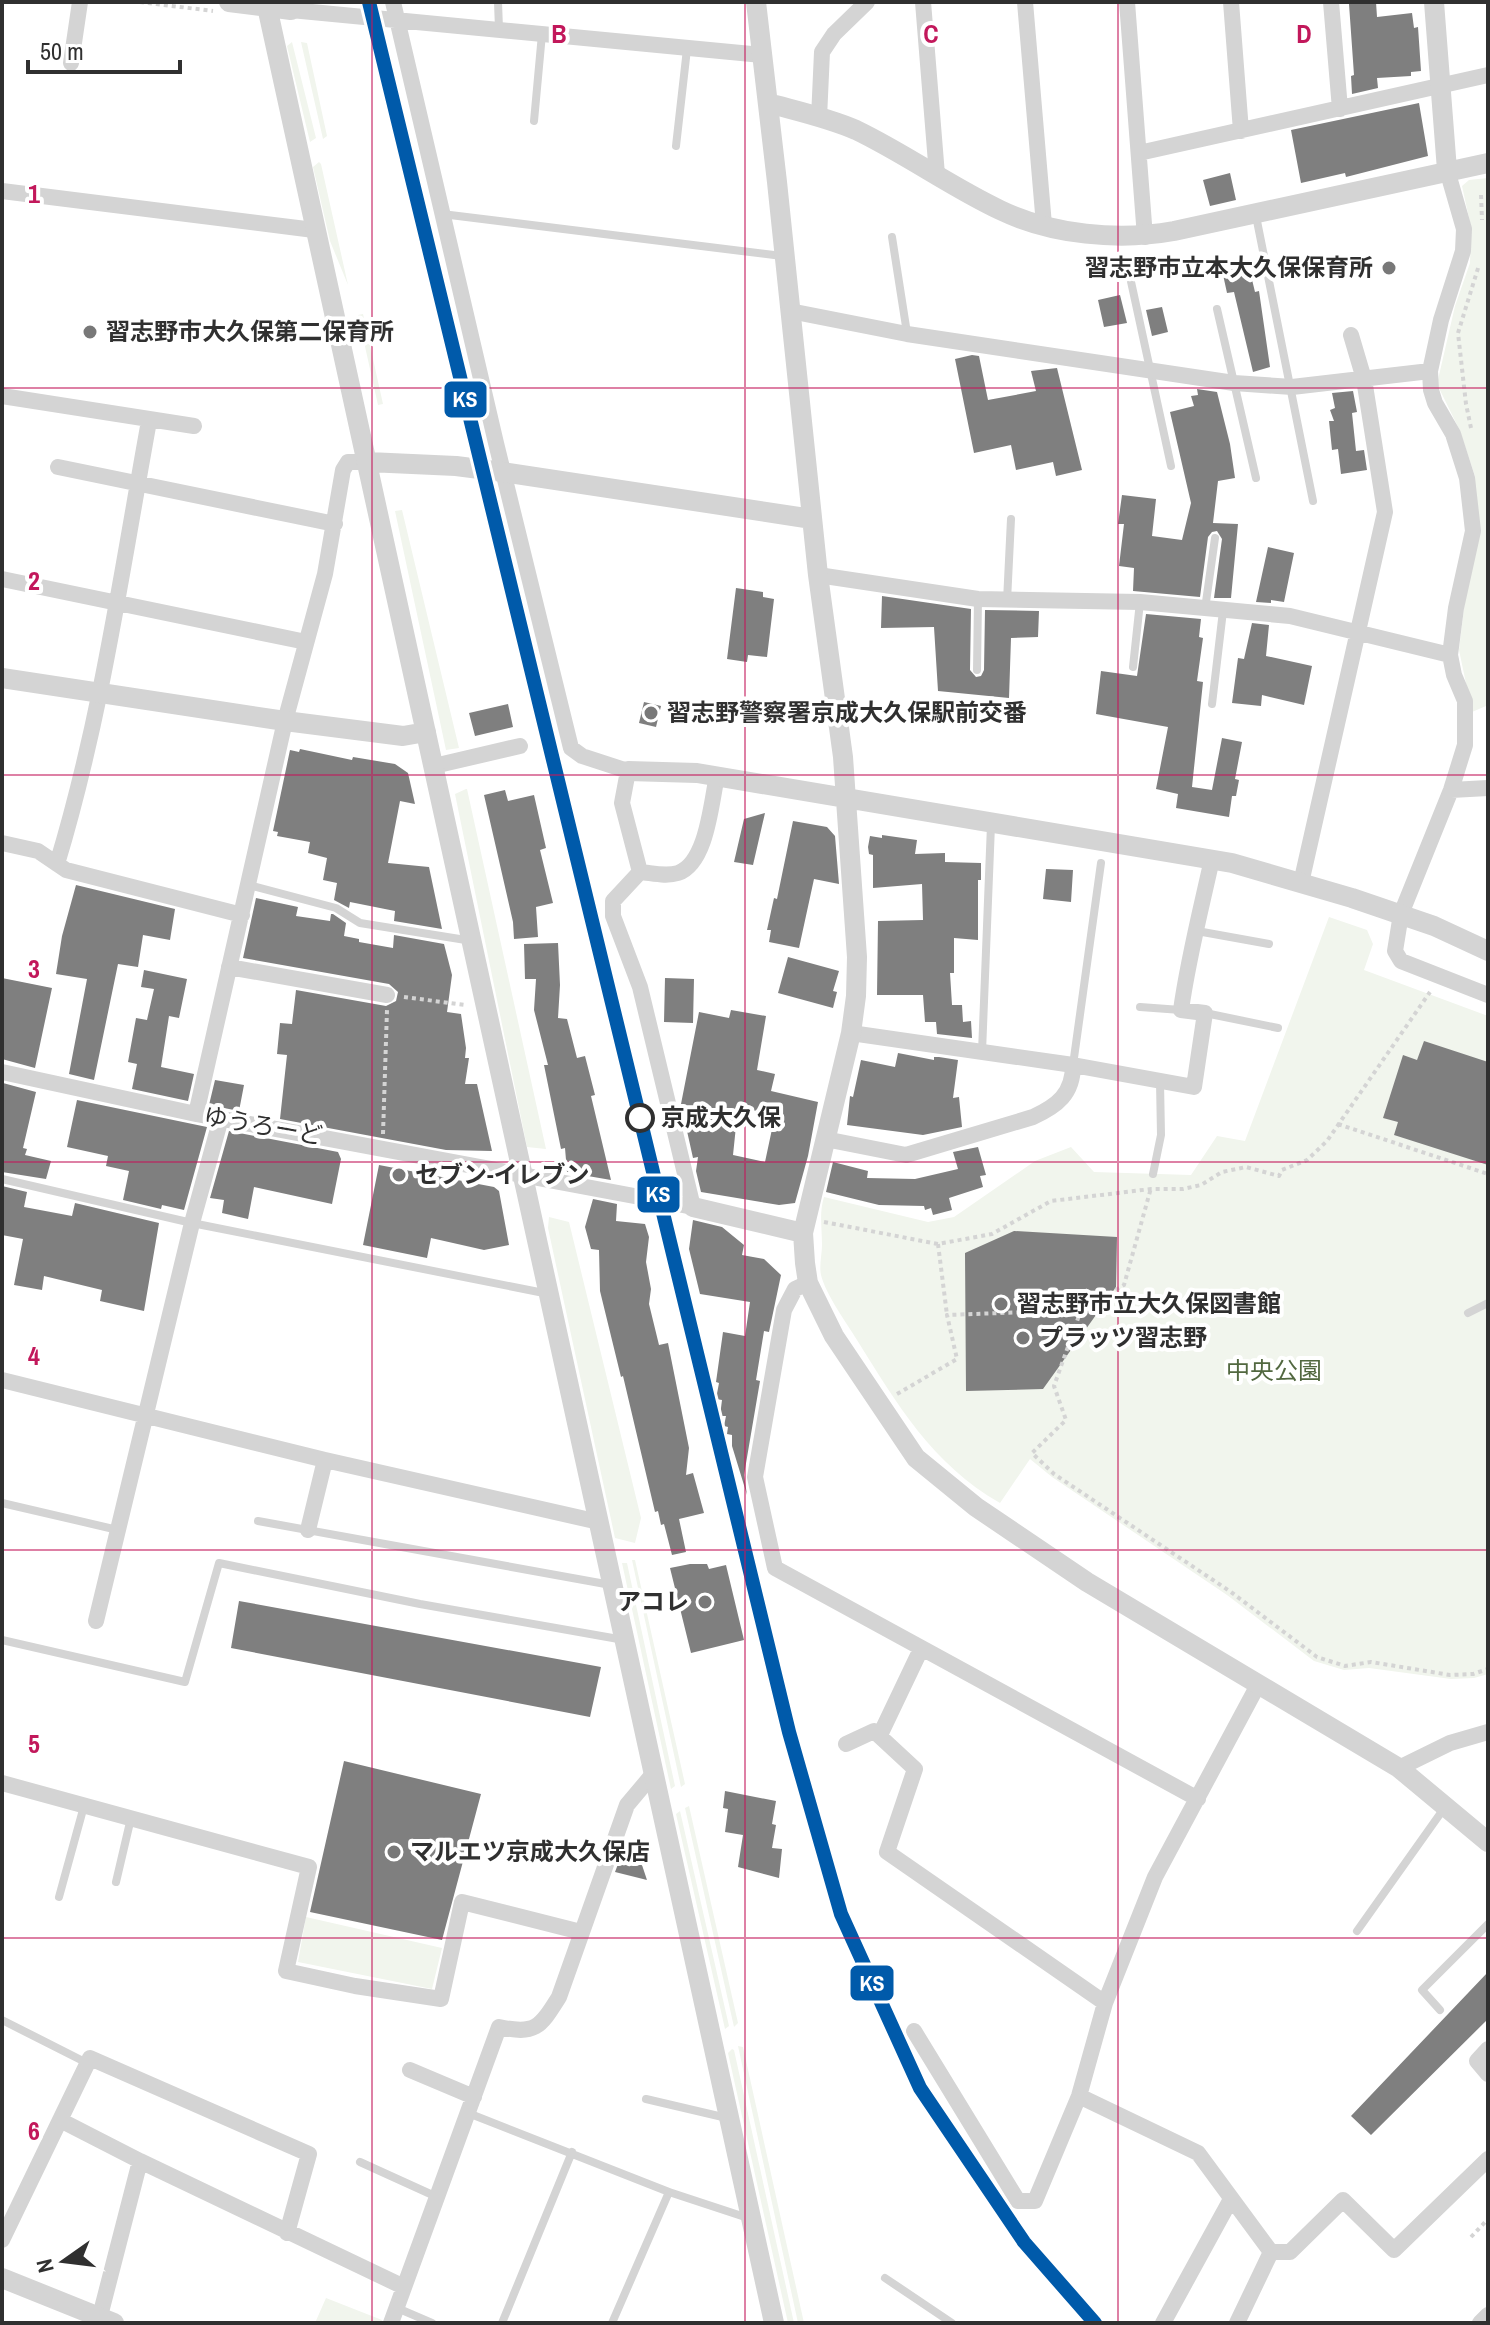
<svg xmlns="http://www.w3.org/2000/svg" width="1490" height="2325" viewBox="0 0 1490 2325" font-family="'Archivo Narrow','Noto Sans JP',sans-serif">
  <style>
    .green { fill: #f1f5ed }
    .building { fill: #7f7f7f; fill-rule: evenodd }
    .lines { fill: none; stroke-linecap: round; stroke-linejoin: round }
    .path { stroke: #d4d4d4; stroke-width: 4; stroke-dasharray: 4 4; stroke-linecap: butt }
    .service { stroke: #d4d4d4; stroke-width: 8 }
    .minor { stroke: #d4d4d4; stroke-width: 16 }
    .tertiary { stroke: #d4d4d4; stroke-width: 20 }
    .rail-1-casing { stroke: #fff; stroke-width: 20 }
    .rail-1 { stroke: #005aaa; stroke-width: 14 }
    .grid { fill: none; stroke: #c2185b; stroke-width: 2; stroke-opacity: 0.55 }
    .poi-dot { fill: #787878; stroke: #fff; stroke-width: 3 }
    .stop-dot { fill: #fff; stroke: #303030; stroke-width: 4 }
    .labels { text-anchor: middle; stroke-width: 8; stroke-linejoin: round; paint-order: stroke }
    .poi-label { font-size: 24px; font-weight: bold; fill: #303030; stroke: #fff; text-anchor: start }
    .stop-label { font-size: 24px; font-weight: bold; fill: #303030; stroke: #fff; text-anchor: start }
    .street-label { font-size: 24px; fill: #303030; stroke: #fff }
    .park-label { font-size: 24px; fill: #526840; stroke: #fff }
    .grid-label { font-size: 26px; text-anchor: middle; font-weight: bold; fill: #c2185b; stroke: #fff; stroke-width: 8; stroke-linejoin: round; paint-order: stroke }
    .line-badge { stroke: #fff; stroke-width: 3 }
    .badge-label { font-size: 22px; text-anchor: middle; font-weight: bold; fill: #fff }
  </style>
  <rect width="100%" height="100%" fill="#fff"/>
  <path class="green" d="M 292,42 L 316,138 L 310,142 L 287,46 Z
    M 301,42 L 307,43 L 327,136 L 323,139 Z
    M 319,162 L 321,164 L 348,285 L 330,241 L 313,167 Z
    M 1488,178 L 1486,706 L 1472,712 L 1459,650 L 1467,583 L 1475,476 L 1460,431 L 1437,384 L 1455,306 L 1470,263 L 1471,227 L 1462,186 L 1469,180 Z
    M 363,314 L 383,404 L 378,405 L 358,315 Z
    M 402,510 L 459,748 L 446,750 L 395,511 Z
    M 466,789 L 467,789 L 546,1149 L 527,1147 L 455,794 Z
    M 1329,917 L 1367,930 L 1373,944 L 1364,970 L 1488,1016 L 1488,1674 L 1474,1678 L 1451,1679 L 1369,1668 L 1344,1670 L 1314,1661 L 1227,1595 L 1052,1477 L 1030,1459 L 1000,1503 C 932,1464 897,1404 857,1340 C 846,1322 826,1295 821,1275 C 819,1266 822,1254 822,1245 C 822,1227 819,1213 824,1197 L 928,1222 L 954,1217 L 1035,1161 L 1071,1147 L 1094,1172 L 1191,1175 L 1217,1136 L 1245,1141 Z
    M 549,1217 L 569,1222 L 641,1518 L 635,1543 L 615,1538 L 548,1228 Z
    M 632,1560 L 635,1560 L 685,1784 L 681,1787 Z
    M 622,1563 L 627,1563 L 675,1786 L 671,1789 Z
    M 689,1806 L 738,2023 L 734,2027 L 685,1808 Z
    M 680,1811 L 729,2026 L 725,2029 L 676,1814 Z
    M 306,1917 L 442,1948 L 432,1989 L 298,1962 Z
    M 738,2046 L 743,2047 L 804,2323 L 798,2323 Z
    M 732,2049 L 734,2050 L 794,2323 L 788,2323 L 728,2053 Z
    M 326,2298 L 382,2320 L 381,2323 L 315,2323 Z"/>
  <path class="building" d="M 1354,2 L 1376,2 L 1377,17 L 1412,13 L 1414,28 L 1418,27 L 1421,71 L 1411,72 L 1411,76 L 1377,78 L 1378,88 L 1352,94 L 1351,76 L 1354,75 L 1349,4 Z
    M 1419,103 L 1428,156 L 1346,177 L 1345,173 L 1301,183 L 1291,130 Z
    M 1230,173 L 1236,200 L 1210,206 L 1203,180 Z
    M 1248,263 L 1255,292 L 1259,291 L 1270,367 L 1253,372 L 1234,292 L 1227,293 L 1222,270 Z
    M 1120,295 L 1127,323 L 1104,327 L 1098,300 Z
    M 1162,307 L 1168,332 L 1152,336 L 1146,310 Z
    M 972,355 L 979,356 L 988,400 L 1036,391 L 1031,371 L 1057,368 L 1082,470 L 1056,476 L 1053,462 L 1016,470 L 1011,445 L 974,453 L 955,359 Z
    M 1197,389 L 1217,392 L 1230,444 L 1235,478 L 1218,481 L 1213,523 L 1238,524 L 1231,598 L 1214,598 L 1222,539 L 1217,531 L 1212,532 L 1208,537 L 1200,597 L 1133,591 L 1134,568 L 1119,566 L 1124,524 L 1118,524 L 1122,495 L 1156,499 L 1152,536 L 1182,540 L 1191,503 L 1170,412 L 1194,406 L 1191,396 L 1198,395 Z
    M 1353,391 L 1357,412 L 1352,413 L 1356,451 L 1364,450 L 1367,470 L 1341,474 L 1338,449 L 1332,450 L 1329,421 L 1334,421 L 1330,410 L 1335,408 L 1332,393 Z
    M 1268,547 L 1294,553 L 1284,602 L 1271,600 L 1271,603 L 1256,602 Z
    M 736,588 L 763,592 L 763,597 L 774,599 L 767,657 L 748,655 L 747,662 L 727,659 Z
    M 882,596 L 971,609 L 970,670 L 976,677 L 981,676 L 984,670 L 985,610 L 1039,611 L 1038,637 L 1011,638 L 1009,698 L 938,691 L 934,627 L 881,628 Z
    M 1146,614 L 1201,619 L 1199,637 L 1203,638 L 1197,681 L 1203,682 L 1192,787 L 1212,790 L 1222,738 L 1242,742 L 1235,779 L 1239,780 L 1236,796 L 1232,796 L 1229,817 L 1176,808 L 1178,794 L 1156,789 L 1168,727 L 1096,714 L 1101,671 L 1137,676 Z
    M 1252,623 L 1269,625 L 1266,656 L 1312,666 L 1304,705 L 1262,695 L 1261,706 L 1232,703 L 1238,658 L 1244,659 Z
    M 644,702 L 661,706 L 656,727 L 639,723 Z
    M 508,704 L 513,727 L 475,736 L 469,713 Z
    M 300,749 L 352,760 L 353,757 L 395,764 L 408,773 L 415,804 L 400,801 L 388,863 L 429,867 L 442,929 L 394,921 L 395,911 L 350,902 L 349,908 L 334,900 L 337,883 L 323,880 L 327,858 L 308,853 L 310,842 L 277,836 L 278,832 L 273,831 L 290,750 L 299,752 Z
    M 505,790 L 508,801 L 534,795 L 546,848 L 540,850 L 553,903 L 536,907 L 538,937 L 514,939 L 513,922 L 484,795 Z
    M 765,813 L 753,865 L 734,862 L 744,819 Z
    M 793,821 L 827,827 L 835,836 L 839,884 L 814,879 L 799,948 L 769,942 L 771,930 L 767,930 L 774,898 L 777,899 Z
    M 882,835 L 917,840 L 915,854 L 945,853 L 945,862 L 981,863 L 981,880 L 978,880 L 978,940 L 954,938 L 954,973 L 950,973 L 952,1005 L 962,1005 L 963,1022 L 971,1021 L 972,1038 L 937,1034 L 936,1022 L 925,1022 L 923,995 L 877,995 L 878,921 L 923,920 L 922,884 L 873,888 L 873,855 L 869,854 L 868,847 L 870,836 L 882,838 Z
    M 1046,869 L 1073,870 L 1071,902 L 1043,899 Z
    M 76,885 L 175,909 L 170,940 L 143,935 L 138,967 L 118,964 L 94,1080 L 69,1074 L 87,979 L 56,974 L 62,936 Z
    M 256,898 L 298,907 L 296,916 L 330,921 L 331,914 L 333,914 L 346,923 L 344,936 L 359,939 L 359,942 L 393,948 L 394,935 L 444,944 L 452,975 L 447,1012 L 461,1014 L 466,1048 L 465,1058 L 469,1058 L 465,1084 L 477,1084 L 492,1151 L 446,1150 L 280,1119 L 287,1055 L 277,1054 L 280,1023 L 292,1024 L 296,990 L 386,1006 L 396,1001 L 398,992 L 389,984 L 243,958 Z
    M 558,943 L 560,985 L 558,1018 L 567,1019 L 577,1058 L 585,1056 L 595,1095 L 591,1096 L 611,1180 L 582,1175 L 581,1171 L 567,1172 L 565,1148 L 561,1149 L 544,1065 L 548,1065 L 534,1010 L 536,979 L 525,979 L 524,944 Z
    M 788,957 L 839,971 L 833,991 L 837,992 L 833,1008 L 778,993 Z
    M 144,970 L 187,979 L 179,1018 L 169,1016 L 161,1067 L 194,1074 L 188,1101 L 132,1089 L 137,1064 L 128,1062 L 136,1018 L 147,1020 L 154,989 L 141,987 Z
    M 2,978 L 52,988 L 35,1068 L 2,1059 Z
    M 665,978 L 694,979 L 693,1023 L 664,1022 Z
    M 731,1010 L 766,1016 L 757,1070 L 775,1074 L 771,1091 L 818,1102 L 808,1156 L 795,1203 L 779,1205 L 701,1192 L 696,1171 L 698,1157 L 693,1158 L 681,1104 L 699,1012 L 729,1018 ZM 738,1107 L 775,1115 L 765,1162 L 733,1155 Z
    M 1424,1041 L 1488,1062 L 1488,1165 L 1394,1135 L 1398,1122 L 1383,1118 L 1403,1055 L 1417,1060 Z
    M 898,1053 L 934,1060 L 934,1057 L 939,1057 L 958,1060 L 953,1098 L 959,1097 L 962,1127 L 923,1135 L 847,1125 L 850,1096 L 853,1097 L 861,1060 L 895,1067 Z
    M 215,1080 L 244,1085 L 239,1111 L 209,1105 Z
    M 3,1083 L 36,1092 L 23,1148 L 27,1149 L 25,1155 L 51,1161 L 46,1179 L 2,1172 Z
    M 77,1100 L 207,1127 L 184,1210 L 162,1205 L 161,1209 L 123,1200 L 129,1171 L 106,1166 L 108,1156 L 67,1147 Z
    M 229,1131 L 338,1152 L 341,1159 L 332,1204 L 254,1187 L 248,1219 L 222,1213 L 224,1200 L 210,1198 Z
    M 978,1147 L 986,1175 L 980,1176 L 983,1187 L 949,1198 L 952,1210 L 933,1215 L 931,1208 L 925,1210 L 924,1206 L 879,1205 L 826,1192 L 833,1162 L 868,1171 L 867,1178 L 915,1179 L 958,1169 L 953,1152 Z
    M 379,1165 L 494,1187 L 499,1191 L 509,1245 L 484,1250 L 431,1238 L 427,1258 L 363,1245 Z
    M 2,1186 L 27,1192 L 24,1207 L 72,1216 L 75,1203 L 159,1223 L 144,1311 L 100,1301 L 102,1290 L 44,1276 L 42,1290 L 14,1285 L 23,1239 L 2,1235 Z
    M 593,1199 L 617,1204 L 616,1221 L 645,1224 L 649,1237 L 646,1262 L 651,1289 L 649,1304 L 659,1345 L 668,1343 L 689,1448 L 686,1475 L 693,1473 L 704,1513 L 679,1519 L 686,1552 L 672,1555 L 664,1524 L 661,1525 L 658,1511 L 655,1512 L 623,1376 L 621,1377 L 600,1291 L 599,1250 L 591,1249 L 585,1227 Z
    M 693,1220 L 722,1227 L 744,1245 L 742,1255 L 764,1259 L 781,1275 L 769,1332 L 764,1331 L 756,1380 L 760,1381 L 744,1475 L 747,1495 L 732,1446 L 732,1435 L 727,1434 L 728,1427 L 724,1426 L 726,1416 L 720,1416 L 722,1400 L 716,1399 L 719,1383 L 716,1382 L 723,1332 L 745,1336 L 750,1302 L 700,1294 L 689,1249 Z
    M 1014,1231 L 1117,1237 L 1116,1287 L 1043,1389 L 966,1391 L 965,1253 Z
    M 690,1564 L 707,1564 L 709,1569 L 726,1565 L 744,1640 L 691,1653 L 670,1568 Z
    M 239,1601 L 601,1667 L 590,1717 L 231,1648 Z
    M 344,1761 L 481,1794 L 442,1940 L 310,1912 Z
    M 725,1791 L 776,1801 L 772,1824 L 776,1825 L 772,1848 L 782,1849 L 779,1878 L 738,1867 L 743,1835 L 725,1832 L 728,1809 L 723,1808 Z
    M 623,1851 L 639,1856 L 647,1880 L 615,1872 Z
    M 1488,1972 L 1488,2019 L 1371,2135 L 1351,2116 Z"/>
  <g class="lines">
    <path class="path" d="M 140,2 L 213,11
      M 1481,195 L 1482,220
      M 1471,428 L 1466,404 L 1458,333 L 1479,265
      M 404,997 L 465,1005
      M 1338,1124 L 1488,1174
      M 383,1134 L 387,1010
      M 824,1222 L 938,1244 L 992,1234 L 1051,1201 L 1151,1189 L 1183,1189 L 1201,1185 L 1222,1172 L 1246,1167 L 1279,1176 L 1282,1170 L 1307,1160 L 1327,1141 L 1430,992
      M 938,1244 L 947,1315
      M 1081,1310 L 1124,1285 L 1151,1188
      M 897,1394 L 957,1359 L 947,1315 L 1081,1310 L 1054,1386 L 1066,1420 L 1032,1453 L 1054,1474 L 1231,1592 L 1317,1657 L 1345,1666 L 1371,1662 L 1450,1675 L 1473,1674 L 1488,1669
      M 1471,2237 L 1488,2219"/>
    <path class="service" d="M 498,2 L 499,29
      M 534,121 L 542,34
      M 676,146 L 687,49
      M 442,214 L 782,256
      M 1256,216 L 1313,501
      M 892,237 L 907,333
      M 1130,277 L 1171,466
      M 1217,309 L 1256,478
      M 1007,601 L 1011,519
      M 1205,609 L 1215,538
      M 1133,667 L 1140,602
      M 977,670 L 978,599
      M 1212,704 L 1223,611
      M 249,885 L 336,908 L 360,923 L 472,941
      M 1197,931 L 1269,944
      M 1140,1007 L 1181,1010
      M 1205,1013 L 1278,1028
      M 982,1052 L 991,825
      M 1073,1065 L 1101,863
      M 1153,1174 L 1161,1135 L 1160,1082
      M 2,1179 L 192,1223 L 549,1294
      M 1468,1313 L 1488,1303
      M 2,1503 L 118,1530
      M 258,1521 L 611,1585
      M 2,1640 L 185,1682 L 219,1563 L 420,1604 L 624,1640
      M 116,1882 L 131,1818
      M 59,1897 L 84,1806
      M 1357,1931 L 1445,1807
      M 1440,2010 L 1422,1990 L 1488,1924
      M 2,2020 L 87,2063
      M 646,2099 L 727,2118
      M 468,2113 L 669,2192 L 748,2218
      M 360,2162 L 437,2197
      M 885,2278 L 952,2323
      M 397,2308 L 432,2323
      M 502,2323 L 572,2152
      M 612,2323 L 669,2192"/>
    <path class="minor" d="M 393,2 L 496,443 L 571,748 L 582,756 L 628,771 L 622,803 L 640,872
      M 923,2 L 937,175
      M 1025,2 L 1044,225
      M 1127,2 L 1145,237
      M 1231,2 L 1241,131
      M 1331,2 L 1340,109
      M 291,10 L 762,55
      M 71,63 L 80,2
      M 819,118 L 822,52 L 834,34 L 867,2
      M 1139,153 L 1488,75
      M 1447,170 L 1464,229 L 1463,251 L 1441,320 L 1430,371 L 1431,390 L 1435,403 L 1453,434 L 1467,478 L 1473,531 L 1456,608 L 1450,655 L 1454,675 L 1465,701 L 1465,745 L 1451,790 L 1401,914 L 1395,951 L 1401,961 L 1488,995
      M 2,191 L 314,230
      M 790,311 L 907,334 L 1234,383 L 1292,387 L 1430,371
      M 2,396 L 194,426
      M 58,467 L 335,524
      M 818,575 L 978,599 L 1140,602 L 1290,616 L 1450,655
      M 2,579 L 306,642
      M 434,766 L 520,746
      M 1451,790 L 1488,788
      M 2,843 L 38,851 L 66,870 L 242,915
      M 57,864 C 101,719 122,569 149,421
      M 640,872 C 652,873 666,877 678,873 C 707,863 711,803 717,776
      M 1301,883 L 1385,512 L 1364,379 L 1351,335
      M 229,967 L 387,995
      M 851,1033 L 1073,1065 L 1194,1087 L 1205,1013 L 1181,1010 C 1188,959 1201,909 1212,859
      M 2,1072 L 196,1114 L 693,1207 L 640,987 L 613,916 L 613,901 L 640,872
      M 196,1114 L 285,721 L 325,574 L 343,470 L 348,462 L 368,462
      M 825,1139 L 906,1155 L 1033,1117 C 1057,1106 1073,1094 1073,1065
      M 808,1283 L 795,1289 L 784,1310 L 755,1477 L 775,1568 L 1198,1799
      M 2,1380 L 325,1460 L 599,1522
      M 308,1530 L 325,1460
      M 96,1621 L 192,1223 L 221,1118
      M 880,1735 L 921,1649
      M 846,1744 L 874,1731 L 915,1769 L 887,1852 L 1105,2003
      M 1399,1768 L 1450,1743 L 1488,1732
      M 2,1783 L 309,1867 L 286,1971 L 355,1986 L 441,1999 L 462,1902 L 581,1932
      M 914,2031 L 1018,2201 L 1035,2201 L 1079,2096 L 1105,2003 L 1155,1877 L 1259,1683
      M 1488,2049 L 1477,2061 L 1488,2074
      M 410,2070 L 474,2097
      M 1079,2096 L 1198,2153 L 1271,2252
      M 60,2120 L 140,2161 L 404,2287
      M 2,2240 L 90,2058 L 309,2154 L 287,2233
      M 1271,2252 L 1290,2252 L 1343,2200 L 1394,2250 L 1488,2159
      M 100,2316 L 140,2161
      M 391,2323 L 499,2027 C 536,2035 540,2027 559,1997 L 627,1805 L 653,1774
      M 1163,2323 L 1231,2199
      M 1237,2323 L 1271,2252
      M 1480,2323 L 1488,2315"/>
    <path class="tertiary" d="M 229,2 L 291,10
      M 266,2 L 774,2323
      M 756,2 L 777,182 L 818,575 L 843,757 L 857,957 L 856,996 L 851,1033 L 803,1233 L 805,1263 L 808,1283 L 834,1336 L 916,1458 L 976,1507 L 1087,1582 L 1399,1768 L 1488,1842
      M 1434,2 L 1447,170
      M 768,103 C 797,111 829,118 856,130 C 906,154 951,187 1000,210 C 1052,235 1119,241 1174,231 L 1488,163
      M 368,462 L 456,466 L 503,472 L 812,519
      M 2,678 L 285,721 L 403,736 L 426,732
      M 628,771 L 697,773 L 1232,863 L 1352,898 L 1434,926 L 1488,951
      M 693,1207 L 803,1233
      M 2,2278 L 114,2323"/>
    <defs>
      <path id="rail-1" d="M 369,2 L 789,1732 L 841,1914 L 920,2088 L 1024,2242 L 1095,2323"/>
    </defs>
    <use href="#rail-1" class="rail-1-casing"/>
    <use href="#rail-1" class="rail-1"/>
  </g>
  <path class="grid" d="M 372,2 L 372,2323M 745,2 L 745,2323M 1118,2 L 1118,2323M 2,388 L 1488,388M 2,775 L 1488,775M 2,1162 L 1488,1162M 2,1550 L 1488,1550M 2,1938 L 1488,1938"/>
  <g class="poi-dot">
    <circle cx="1389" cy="268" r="8"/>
    <circle cx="90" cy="332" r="8"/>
    <circle cx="651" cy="713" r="8"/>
    <circle cx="399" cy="1175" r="8"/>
    <circle cx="1001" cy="1304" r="8"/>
    <circle cx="1023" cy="1338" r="8"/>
    <circle cx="705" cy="1602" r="8"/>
    <circle cx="394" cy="1852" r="8"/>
  </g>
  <circle class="stop-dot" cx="640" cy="1118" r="13"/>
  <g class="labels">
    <g class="poi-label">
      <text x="1373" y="276" text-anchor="end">習志野市立本大久保保育所</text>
      <text x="106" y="340">習志野市大久保第二保育所</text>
      <text x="667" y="721">習志野警察署京成大久保駅前交番</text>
      <text x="415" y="1183">セブン-イレブン</text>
      <text x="1017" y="1312">習志野市立大久保図書館</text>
      <text x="1039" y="1346">プラッツ習志野</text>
      <text x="689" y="1610" text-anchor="end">アコレ</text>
      <text x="410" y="1860">マルエツ京成大久保店</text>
    </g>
    <g class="stop-label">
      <text x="661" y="1126">京成大久保</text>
    </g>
    <g class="street-label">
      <text transform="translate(263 1126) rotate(10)" y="8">ゆうろーど</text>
    </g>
    <g class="park-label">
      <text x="1274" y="1379">中央公園</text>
    </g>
  </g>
  <g class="grid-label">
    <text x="559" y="43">B</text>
    <text x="931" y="43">C</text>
    <text x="1304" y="43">D</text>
    <text x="34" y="203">1</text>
    <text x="34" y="590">2</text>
    <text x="34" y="978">3</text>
    <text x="34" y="1365">4</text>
    <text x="34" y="1753">5</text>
    <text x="34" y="2140">6</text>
  </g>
  <g class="line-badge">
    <rect x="443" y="380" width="45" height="39" rx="8" fill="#005aaa"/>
    <rect x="636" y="1175" width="45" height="39" rx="8" fill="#005aaa"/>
    <rect x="849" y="1964" width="46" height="38" rx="8" fill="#005aaa"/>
  </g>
  <g class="badge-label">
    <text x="465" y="407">KS</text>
    <text x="658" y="1202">KS</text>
    <text x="872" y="1991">KS</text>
  </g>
  <rect width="1490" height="2325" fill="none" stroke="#303030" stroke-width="8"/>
  <g transform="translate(64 2261) rotate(256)" stroke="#ffffff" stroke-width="6" paint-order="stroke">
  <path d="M0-6L14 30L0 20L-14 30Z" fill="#303030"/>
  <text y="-12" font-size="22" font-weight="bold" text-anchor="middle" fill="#303030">N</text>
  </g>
  <path d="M28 60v12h152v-12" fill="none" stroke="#303030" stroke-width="4"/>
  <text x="40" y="60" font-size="24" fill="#303030" stroke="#ffffff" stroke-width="6" paint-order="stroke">50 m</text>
</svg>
